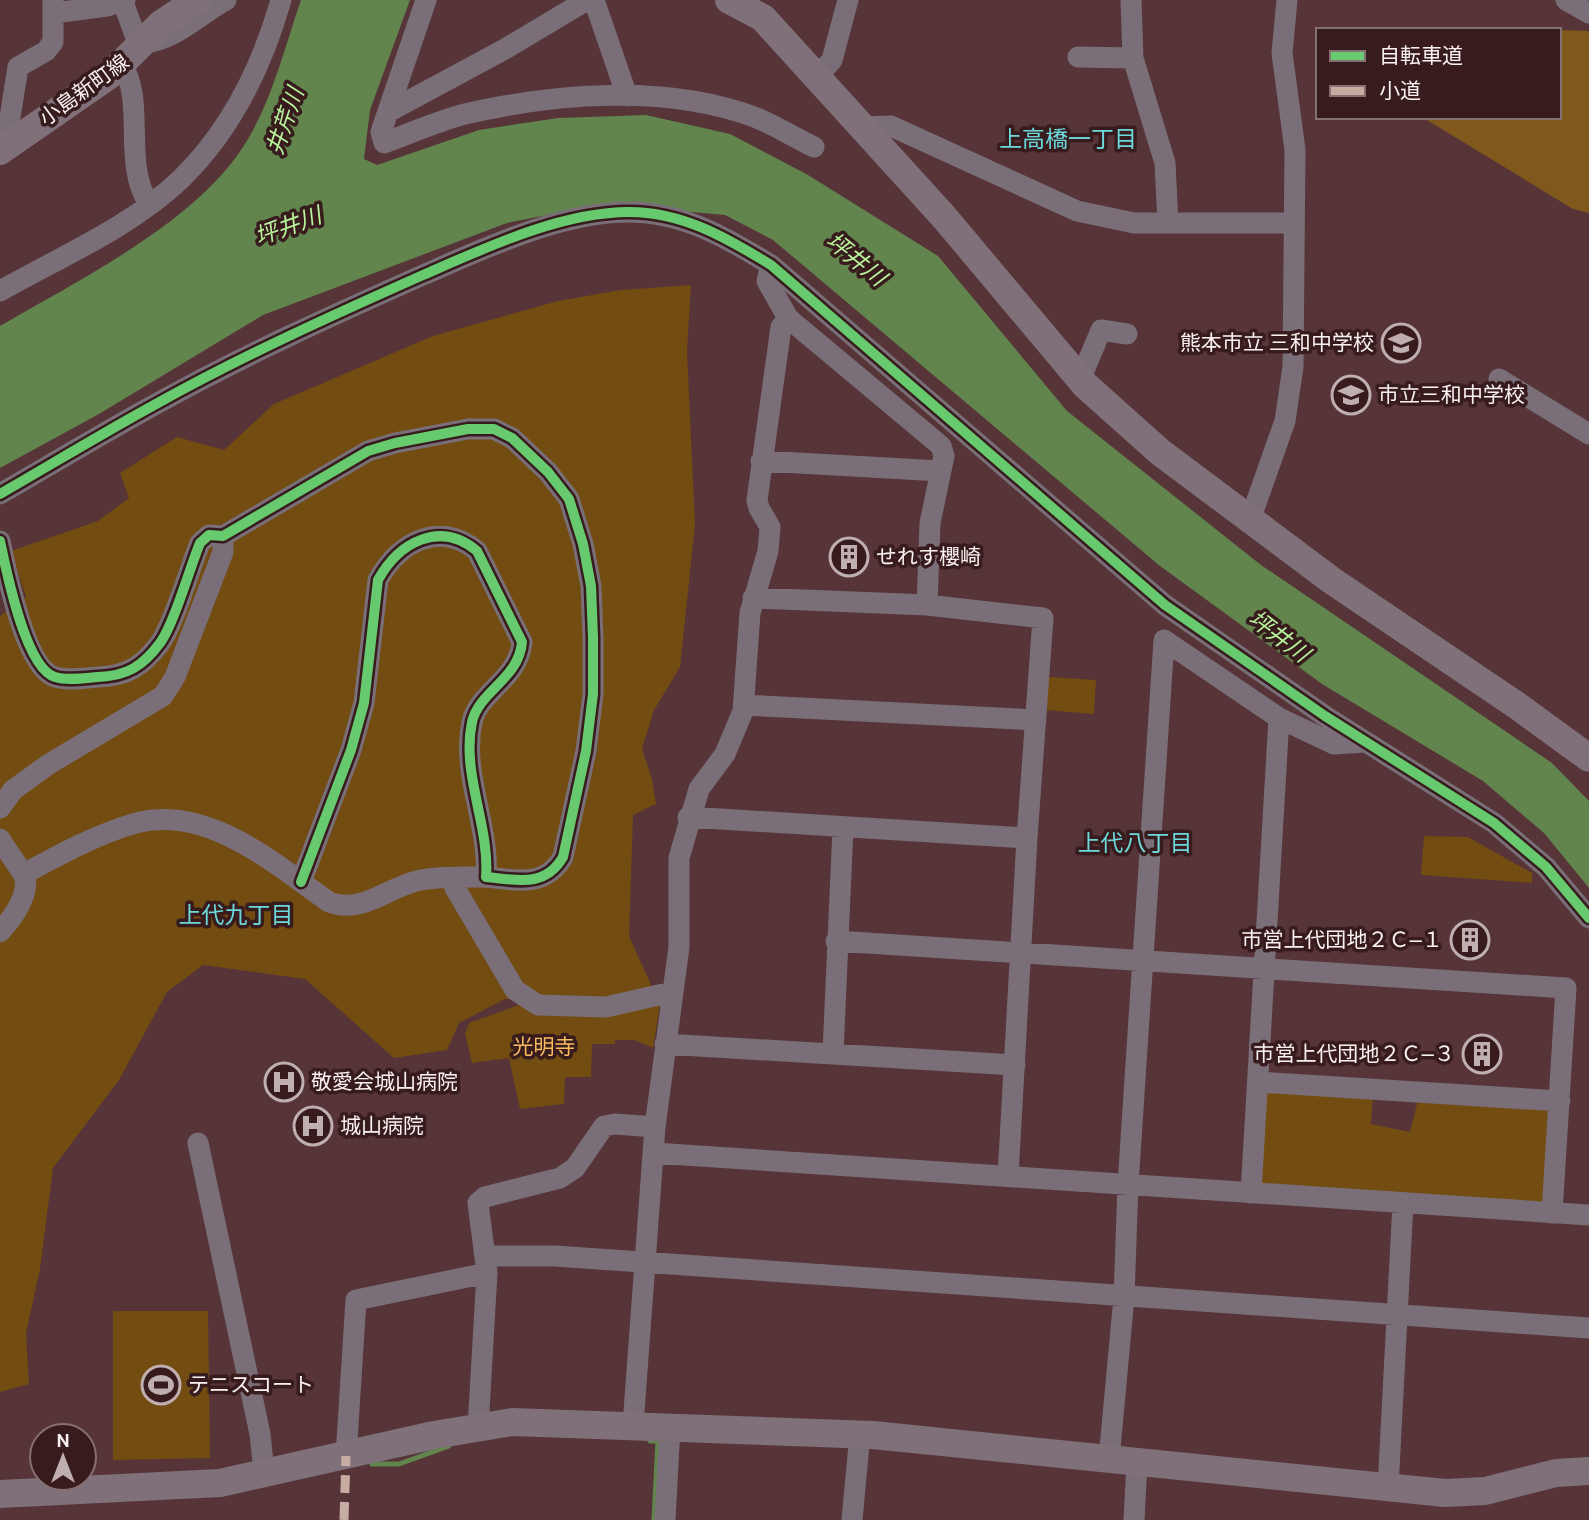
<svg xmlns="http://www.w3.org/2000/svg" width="1589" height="1520" viewBox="0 0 1589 1520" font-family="Overpass,'Noto Sans JP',sans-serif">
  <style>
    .green { fill: #724c11 }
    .forest { fill: #80581b }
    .water { fill: #62844d }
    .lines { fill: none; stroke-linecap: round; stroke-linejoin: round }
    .stream { stroke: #62844d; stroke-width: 5 }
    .street { stroke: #7a6f78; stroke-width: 21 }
    .secondary { stroke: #7f7079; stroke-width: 28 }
    .quiet { stroke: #c7aca2; stroke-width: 9; stroke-dasharray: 18 9; stroke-linecap: butt }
    .cycleway-casing { stroke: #371b1d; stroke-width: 15 }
    .cycleway { stroke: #67ca6e; stroke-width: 10 }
    .labels { text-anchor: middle; stroke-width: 7; stroke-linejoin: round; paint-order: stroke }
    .street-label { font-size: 21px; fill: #f9f1f1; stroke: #371b1d }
    .poi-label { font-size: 21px; fill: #f9f1f1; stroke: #371b1d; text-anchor: start }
    .park-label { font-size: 21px; fill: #f6ba5f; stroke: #371b1d }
    .water-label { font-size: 23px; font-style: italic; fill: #b8f39c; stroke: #371b1d }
    .neighbourhood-label { font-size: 23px; fill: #6cd9da; stroke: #371b1d }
  </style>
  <rect width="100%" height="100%" fill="#563438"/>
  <path class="green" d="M 691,285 L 687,351 L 695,525 L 680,667 L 654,710 L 642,749 L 652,779 L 656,804 L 633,815 L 629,936 L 652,987 L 603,1002 L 505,999 L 459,1023 L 447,1050 L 394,1058 L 305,979 L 203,965 L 167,992 L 119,1080 L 53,1168 L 40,1269 L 26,1333 L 29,1384 L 0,1392 L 0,616 L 26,597 L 11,551 L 98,521 L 129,498 L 120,473 L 177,437 L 224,450 L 274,404 L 433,336 L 558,301 L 621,290 Z
    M 1049,677 L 1096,680 L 1094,714 L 1045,710 Z
    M 1424,836 L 1468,837 L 1532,873 L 1532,883 L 1421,875 Z
    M 527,1002 L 660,1005 L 653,1048 L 634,1040 L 615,1040 L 615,1044 L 592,1044 L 591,1077 L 565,1077 L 564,1104 L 520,1109 L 509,1058 L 472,1063 L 465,1034 L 469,1023 Z
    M 1263,1090 L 1373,1096 L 1371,1124 L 1410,1132 L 1418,1100 L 1546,1108 L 1551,1113 L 1546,1200 L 1540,1206 L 1265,1187 L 1259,1181 Z
    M 113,1311 L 208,1311 L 210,1458 L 113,1460 Z"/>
  <path class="forest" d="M 1559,30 L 1589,31 L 1589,213 L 1573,209 L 1422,117 L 1559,117 Z"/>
  <path class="water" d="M 301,0 L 410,0 L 370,110 L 364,159 L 377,165 L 479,130 L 558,118 L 646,115 L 730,134 L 808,175 L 938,256 L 1067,411 L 1261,565 L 1552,763 L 1589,801 L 1589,888 L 1544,833 L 1483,781 L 1322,684 L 1160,566 L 773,240 L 725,215 L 602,204 L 507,223 L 263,315 L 99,414 L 0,468 L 0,326 C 80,279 200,221 248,139 C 273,97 285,46 301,0 Z"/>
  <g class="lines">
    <path class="stream" d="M 650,1441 L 658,1441 L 654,1520
      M 372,1464 L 399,1464 L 449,1446"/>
    <path class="street" d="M 426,0 L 381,132 L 384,143 C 411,133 438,121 465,114 C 557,93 667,84 757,118 C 776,126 795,138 814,147
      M 594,0 L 627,96
      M 1131,0 L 1133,58 L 1165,163 L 1168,223
      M 1566,0 L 1589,13
      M 123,2 L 135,35 L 143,43 C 174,41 200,14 226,0
      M 54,13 L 107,6 L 125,0
      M 1078,57 L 1133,58
      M 122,65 C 146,102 122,164 149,204
      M 818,76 L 832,60 L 848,0
      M 388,112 L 505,49 L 587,0
      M 863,127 L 891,126 L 1077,211 L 1134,223 L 1294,223
      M 12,141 L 8,130 L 18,67 L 46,51 L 53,42 L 53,0
      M 771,265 L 767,281 L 788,318 L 941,446 L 944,456 L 930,523 L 927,605
      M 0,291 C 60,257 131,227 181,179 C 231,130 262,67 281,0
      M 1499,379 L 1589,434
      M 1080,380 L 1101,330 L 1127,334
      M 761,461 L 941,471
      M 0,494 C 52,464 103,433 156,404 C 242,356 333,315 423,275 C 485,248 561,212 629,212 C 683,212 727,238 771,265 L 1165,605 L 1325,716 L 1494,823 L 1546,867 L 1589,918
      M 1250,520 L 1285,421 L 1293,367 L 1295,150 L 1282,53 L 1287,0
      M 0,541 C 6,569 25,668 55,677 C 68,681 85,678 98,677 C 127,676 143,666 160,643 C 174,624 190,567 200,543 L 209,535 L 223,536 L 368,451 L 395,443 L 468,429 L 494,429 L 512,438 L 548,472 L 569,499 L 583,544 L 591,586 L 593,638 L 593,694 L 586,751 L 563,857 C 545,888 517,880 486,877 C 490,826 461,774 472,722 C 479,691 519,679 522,642 L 477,551 C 440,520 399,542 378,580 L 364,703 L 351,750 L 301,882
      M 753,598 L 927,605 L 1043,618 L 1027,838 L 1008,1176
      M 744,705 L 1036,720
      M 1279,718 L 1334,744 L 1365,742
      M 0,808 L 13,790 L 49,764 L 163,696 L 175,677 L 223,552 L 223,536
      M 688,817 L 1027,838
      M 0,839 C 7,851 15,861 22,872 C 34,890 12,919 0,932
      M 24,874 C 59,855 97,834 136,823 C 207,804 275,864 329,902 C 363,915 388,886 421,880 C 441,876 466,877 486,877
      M 453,879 L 455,888 L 515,990 L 538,1005 L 606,1007 L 672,992
      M 836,941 L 1566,988 L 1552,1213
      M 665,1044 L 1015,1065
      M 833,1053 L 843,828
      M 1258,1082 L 1560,1101
      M 198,1143 L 260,1434 L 264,1472
      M 654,1153 L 1589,1215
      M 486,1256 L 555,1256 L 1589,1328
      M 633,1425 L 655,1127 L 679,947 L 679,858 L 699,789 L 725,754 L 743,711 L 750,613 L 768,551 L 770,527 L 759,508 L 757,500 L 781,327 L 788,318
      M 478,1428 L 487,1273
      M 346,1456 L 356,1300 L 487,1273 L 478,1203 L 485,1197 L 560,1178 L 575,1168 L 604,1126 L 615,1124 L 655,1127
      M 1109,1459 L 1124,1297 L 1128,1185 L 1164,640 L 1279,718 L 1251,1193
      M 1388,1488 L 1403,1203
      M 665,1520 L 670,1427
      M 852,1520 L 860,1434
      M 1134,1520 L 1137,1462"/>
    <path class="secondary" d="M 729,0 L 763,18 L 944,217 L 1085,385 L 1160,452 L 1331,580 L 1519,707 L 1589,758
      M 0,151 L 111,74 L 161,24 L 197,0
      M 0,1494 L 220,1483 L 434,1435 L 512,1422 L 873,1435 L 1445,1493 L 1485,1491 L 1556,1473 L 1589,1471"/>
    <path class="quiet" d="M 344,1520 L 346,1456"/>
    <defs>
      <path id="cycleway" d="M 0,494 C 52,464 103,433 156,404 C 242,356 333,315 423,275 C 485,248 561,212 629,212 C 683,212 727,238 771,265 L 1165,605 L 1325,716 L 1494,823 L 1546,867 L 1589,918
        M 0,541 C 6,569 25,668 55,677 C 68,681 85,678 98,677 C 127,676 143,666 160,643 C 174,624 190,567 200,543 L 209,535 L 223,536 L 368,451 L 395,443 L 468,429 L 494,429 L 512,438 L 548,472 L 569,499 L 583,544 L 591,586 L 593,638 L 593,694 L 586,751 L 563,857 C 545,888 517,880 486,877 C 490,826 461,774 472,722 C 479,691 519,679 522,642 L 477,551 C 440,520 399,542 378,580 L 364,703 L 351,750 L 301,882"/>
    </defs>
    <use href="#cycleway" class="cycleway-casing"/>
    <use href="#cycleway" class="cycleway"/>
  </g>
  <defs>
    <symbol id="school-ring" viewBox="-11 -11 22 22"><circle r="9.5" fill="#371b1d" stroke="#c0afb0" stroke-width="1.5"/><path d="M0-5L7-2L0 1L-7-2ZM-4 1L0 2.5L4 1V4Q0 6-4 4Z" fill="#c0afb0"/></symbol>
    <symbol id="building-ring" viewBox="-11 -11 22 22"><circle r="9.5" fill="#371b1d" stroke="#c0afb0" stroke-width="1.5"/><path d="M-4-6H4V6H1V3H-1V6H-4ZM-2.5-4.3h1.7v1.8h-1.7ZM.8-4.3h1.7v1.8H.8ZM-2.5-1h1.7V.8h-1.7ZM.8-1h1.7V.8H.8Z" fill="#c0afb0"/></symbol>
    <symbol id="hospital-ring" viewBox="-11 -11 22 22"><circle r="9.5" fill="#371b1d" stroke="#c0afb0" stroke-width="1.5"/><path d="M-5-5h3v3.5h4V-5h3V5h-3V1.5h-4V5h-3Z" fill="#c0afb0"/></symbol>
    <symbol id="stadium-ring" viewBox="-11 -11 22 22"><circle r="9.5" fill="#371b1d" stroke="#c0afb0" stroke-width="1.5"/><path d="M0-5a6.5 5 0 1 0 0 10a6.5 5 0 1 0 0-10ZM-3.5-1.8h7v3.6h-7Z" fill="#c0afb0"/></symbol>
  </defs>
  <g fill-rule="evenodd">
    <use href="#school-ring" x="1379" y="321" width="44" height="44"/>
    <use href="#school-ring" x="1329" y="373" width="44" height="44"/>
    <use href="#building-ring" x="827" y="535" width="44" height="44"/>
    <use href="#building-ring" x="1448" y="918" width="44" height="44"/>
    <use href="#building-ring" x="1460" y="1032" width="44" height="44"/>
    <use href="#hospital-ring" x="262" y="1060" width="44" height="44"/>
    <use href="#hospital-ring" x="291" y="1104" width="44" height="44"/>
    <use href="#stadium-ring" x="139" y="1363" width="44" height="44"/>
  </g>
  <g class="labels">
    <g class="street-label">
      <text transform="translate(84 90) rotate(-36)" y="7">小島新町線</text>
    </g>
    <g class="poi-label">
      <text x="1374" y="350" text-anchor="end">熊本市立 三和中学校</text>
      <text x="1378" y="402">市立三和中学校</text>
      <text x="876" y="564">せれす櫻崎</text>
      <text x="1443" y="947" text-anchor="end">市営上代団地２Ｃ―１</text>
      <text x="1455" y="1061" text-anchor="end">市営上代団地２Ｃ―３</text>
      <text x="311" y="1089">敬愛会城山病院</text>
      <text x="340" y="1133">城山病院</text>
      <text x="188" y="1392">テニスコート</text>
    </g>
    <g class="park-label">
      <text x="544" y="1054">光明寺</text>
    </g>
    <g class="water-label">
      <text transform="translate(285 121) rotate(-71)" y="8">井芹川</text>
      <text transform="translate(288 226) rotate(-20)" y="8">坪井川</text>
      <text transform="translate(856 259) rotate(39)" y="8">坪井川</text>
      <text transform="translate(1279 636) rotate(37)" y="8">坪井川</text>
    </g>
    <g class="neighbourhood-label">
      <text x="1068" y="147">上高橋一丁目</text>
      <text x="1135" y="851">上代八丁目</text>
      <text x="236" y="923">上代九丁目</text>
    </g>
  </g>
  <rect x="1316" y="28" width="245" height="91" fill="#371b1d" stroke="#857172" stroke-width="2"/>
  <rect x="1330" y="51" width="35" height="10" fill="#67ca6e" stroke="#857172" stroke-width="2"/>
  <text x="1379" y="63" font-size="21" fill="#f9f1f1">自転車道</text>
  <rect x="1330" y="86" width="35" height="10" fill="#c7aca2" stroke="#857172" stroke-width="2"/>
  <text x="1379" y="98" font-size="21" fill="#f9f1f1">小道</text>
  <g transform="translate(63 1457)"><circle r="33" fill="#371b1d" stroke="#857172" stroke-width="2"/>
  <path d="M0-5L12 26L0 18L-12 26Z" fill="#c0afb0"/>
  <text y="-10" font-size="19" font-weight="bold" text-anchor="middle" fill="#f9f1f1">N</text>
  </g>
</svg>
